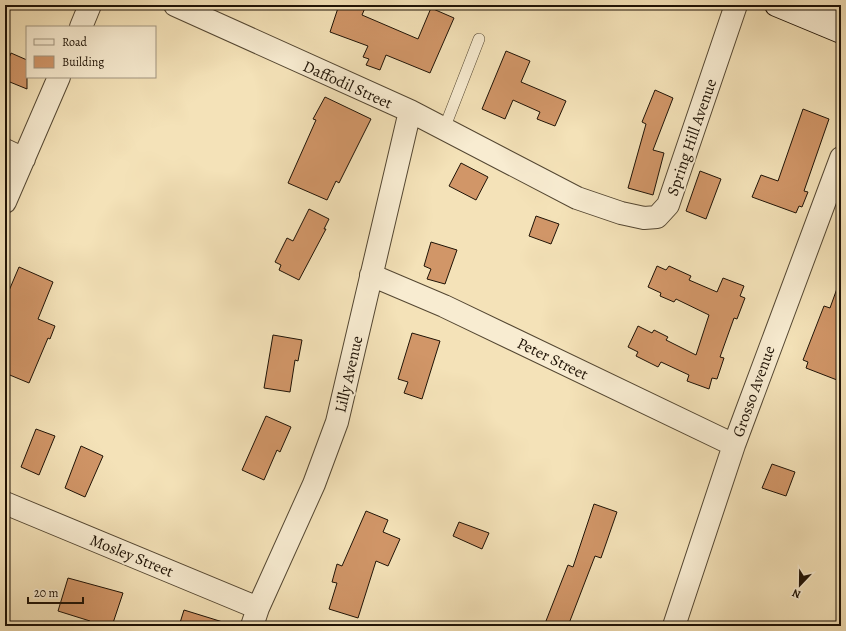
<svg xmlns="http://www.w3.org/2000/svg" width="846" height="631" viewBox="0 0 846 631" font-family="Alegreya,serif">
  <style>
    .building { fill: #d19668; stroke: #1f1306 }
    .lines { fill: none; stroke-linecap: round; stroke-linejoin: round }
    .lane-casing { stroke: #544732; stroke-width: 12 }
    .street-casing { stroke: #544732; stroke-width: 24 }
    .secondary-casing { stroke: #1f1306; stroke-width: 24 }
    .lane { stroke: #f8ecd1; stroke-width: 11 }
    .street { stroke: #f8ecd1; stroke-width: 22 }
    .secondary { stroke: #f8ecd1; stroke-width: 22 }
    .labels { text-anchor: middle; stroke-width: 4; stroke-linejoin: round; paint-order: stroke }
    .street-label { font-size: 16px; fill: #1f1306; stroke: #f8ecd1 }
  </style>
  <rect width="100%" height="100%" fill="#f4e2b8"/>
  <filter id="stains"><feTurbulence type="fractalNoise" baseFrequency=".005" numOctaves="4"/><feColorMatrix values="0 0 0 0 .2 0 0 0 0 .09 0 0 0 0 .02 0 0 0 .5 -.17"/></filter>
  <radialGradient id="worn" r=".72"><stop offset=".6" stop-color="#630" stop-opacity="0"/><stop offset="1" stop-color="#630" stop-opacity=".3"/></radialGradient>
  <path class="building" d="M 339,5 L 357,5 L 365,8 L 362,15 L 418,39 L 431,8 L 454,18 L 430,73 L 386,55 L 380,70 L 366,65 L 369,59 L 363,57 L 368,46 L 330,32 Z
    M 506,51 L 530,61 L 521,82 L 566,101 L 555,126 L 537,119 L 540,112 L 513,100 L 505,119 L 482,109 Z
    M 11,53 L 27,60 L 27,89 L 5,80 L 5,68 Z
    M 655,90 L 673,98 L 653,150 L 664,153 L 653,195 L 628,188 L 646,124 L 642,122 Z
    M 325,97 L 371,119 L 339,183 L 336,181 L 327,200 L 288,183 L 316,120 L 313,119 Z
    M 803,109 L 829,119 L 804,191 L 808,192 L 802,207 L 799,206 L 796,213 L 752,197 L 761,175 L 778,181 Z
    M 461,163 L 488,177 L 476,200 L 449,186 Z
    M 700,171 L 721,179 L 706,219 L 686,211 Z
    M 309,209 L 329,219 L 324,229 L 326,229 L 299,280 L 279,270 L 281,265 L 275,262 L 287,238 L 293,241 Z
    M 536,216 L 559,224 L 551,244 L 529,236 Z
    M 431,242 L 457,250 L 445,284 L 427,279 L 431,269 L 424,266 Z
    M 657,266 L 666,270 L 669,266 L 691,276 L 689,280 L 717,292 L 723,278 L 744,286 L 740,296 L 745,298 L 737,319 L 734,318 L 720,357 L 724,358 L 717,379 L 712,378 L 709,389 L 687,381 L 689,375 L 661,362 L 658,367 L 636,356 L 638,352 L 628,347 L 638,326 L 652,333 L 654,330 L 668,337 L 666,340 L 696,355 L 709,315 L 676,299 L 674,302 L 660,296 L 661,293 L 648,287 Z
    M 19,267 L 53,282 L 38,319 L 55,326 L 50,339 L 48,338 L 29,383 L 5,373 L 5,300 Z
    M 839,283 L 841,283 L 841,370 L 837,380 L 806,368 L 808,362 L 803,360 L 824,306 L 830,308 Z
    M 412,333 L 440,341 L 422,399 L 404,393 L 408,382 L 398,379 Z
    M 273,335 L 302,340 L 298,361 L 295,360 L 290,392 L 264,388 Z
    M 266,416 L 291,427 L 280,452 L 277,450 L 264,480 L 242,470 Z
    M 36,429 L 55,436 L 39,475 L 21,467 Z
    M 81,446 L 103,456 L 85,497 L 65,488 Z
    M 772,464 L 795,472 L 786,496 L 762,488 Z
    M 594,504 L 617,512 L 601,558 L 595,556 L 568,626 L 544,626 L 568,565 L 573,567 Z
    M 366,511 L 388,520 L 383,532 L 400,539 L 388,566 L 376,561 L 358,618 L 329,609 L 337,583 L 332,582 L 337,564 L 342,566 Z
    M 459,522 L 489,533 L 482,549 L 453,536 Z
    M 68,578 L 123,593 L 112,626 L 88,626 L 90,621 L 58,611 Z
    M 184,610 L 226,623 L 225,626 L 179,626 Z"/>
  <g class="lines">
    <defs>
      <path id="lane" d="M 444,129 L 479,39"/>
      <path id="street" d="M 175,5 L 410,111 L 577,198 L 621,213 L 644,218 L 657,217 L 668,205 L 736,5
        M 823,24 L 831,5
        M 81,27 L 90,5
        M 5,150 L 24,159
        M 5,202 L 59,77
        M 371,275 L 444,306 L 734,445
        M 5,503 L 258,608
        M 252,626 L 258,608 L 314,484 L 337,422 L 410,111
        M 674,626 L 734,445 L 841,158"/>
      <path id="secondary" d="M 776,5 L 841,32"/>
    </defs>
    <use href="#lane" class="lane-casing"/>
    <use href="#street" class="street-casing"/>
    <use href="#secondary" class="secondary-casing"/>
    <use href="#lane" class="lane"/>
    <use href="#street" class="street"/>
    <use href="#secondary" class="secondary"/>
  </g>
  <g class="labels">
    <g class="street-label">
      <text transform="translate(348 84) rotate(24)" y="6">Daffodil Street</text>
      <text transform="translate(691 137) rotate(-71)" y="6">Spring Hill Avenue</text>
      <text transform="translate(553 358) rotate(26)" y="6">Peter Street</text>
      <text transform="translate(348 374) rotate(-77)" y="6">Lilly Avenue</text>
      <text transform="translate(753 391) rotate(-70)" y="6">Grosso Avenue</text>
      <text transform="translate(132 555) rotate(22)" y="6">Mosley Street</text>
    </g>
  </g>
  <rect width="846" height="631" fill="none" stroke="#f4e2b8" stroke-width="20"/>
  <rect x="6" y="6" width="834" height="619" fill="none" stroke="#1f1306" stroke-width="2"/>
  <rect x="10" y="10" width="826" height="611" fill="none" stroke="#1f1306"/>
  <rect x="26" y="26" width="130" height="52" fill="#f8ecd1" stroke="#a19580"/>
  <rect x="34" y="39" width="20" height="6" fill="#f8ecd1" stroke="#a19580"/>
  <text x="62" y="46" font-size="12" fill="#1f1306">Road</text>
  <rect x="34" y="56" width="20" height="12" fill="#d19668" stroke="#a19580"/>
  <text x="62" y="66" font-size="12" fill="#1f1306">Building</text>
  <g transform="translate(800 585) rotate(202)" stroke="#f8ecd1" stroke-width="3" paint-order="stroke">
  <path d="M0-3L7 15L0 10L-7 15Z" fill="#1f1306"/>
  <text y="-6" font-size="11" font-weight="bold" text-anchor="middle" fill="#1f1306">N</text>
  </g>
  <path d="M28 597v6h55v-6" fill="none" stroke="#1f1306" stroke-width="2"/>
  <text x="34" y="597" font-size="12" fill="#1f1306" stroke="#f8ecd1" stroke-width="3" paint-order="stroke">20 m</text>
  <rect width="100%" height="100%" filter="url(#stains)"/>
  <rect width="100%" height="100%" fill="url(#worn)"/>
</svg>
